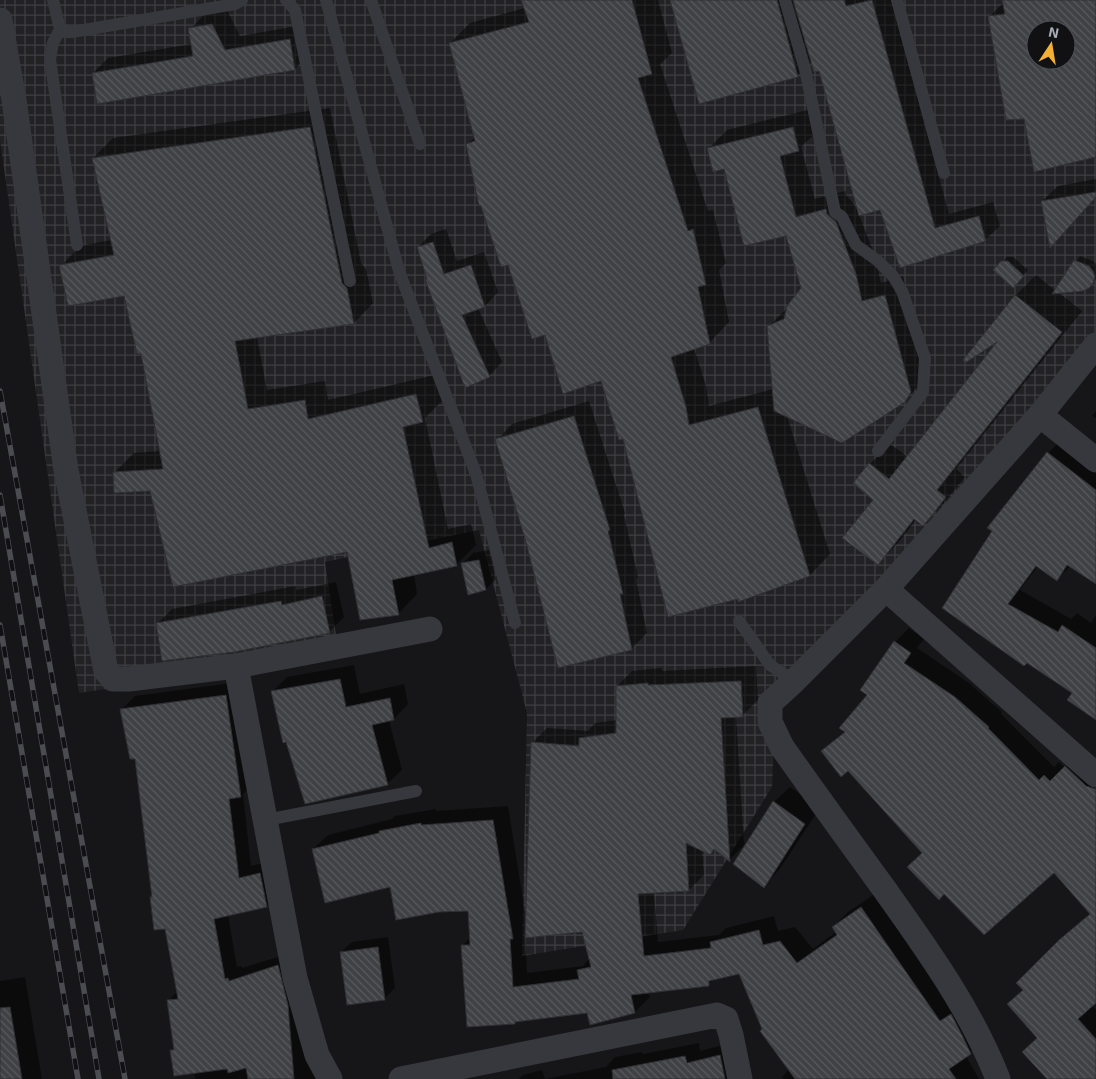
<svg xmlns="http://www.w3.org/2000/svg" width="1096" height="1079" viewBox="0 0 1096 1079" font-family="'Exo 2',sans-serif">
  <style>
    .industrial { fill: url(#industrial-grid); fill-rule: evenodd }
    .shadow { fill: #0007; fill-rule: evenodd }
    .building { fill: url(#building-back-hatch); stroke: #303034; fill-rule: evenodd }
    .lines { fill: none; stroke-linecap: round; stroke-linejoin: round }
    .lane { stroke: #37383d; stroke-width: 12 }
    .street { stroke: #37383d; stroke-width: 25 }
    .rail-casing { stroke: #4a4c52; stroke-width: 5.5 }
    .rail { stroke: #111113; stroke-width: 4; stroke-dasharray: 11; stroke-linecap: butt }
  </style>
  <defs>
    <pattern id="industrial-grid" width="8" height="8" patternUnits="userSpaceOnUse" patternTransform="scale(1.25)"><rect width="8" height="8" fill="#222225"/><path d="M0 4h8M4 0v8" fill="none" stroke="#3f3f43"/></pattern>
    <pattern id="building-back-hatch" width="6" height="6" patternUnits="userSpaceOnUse" patternTransform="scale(1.25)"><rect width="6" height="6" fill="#404145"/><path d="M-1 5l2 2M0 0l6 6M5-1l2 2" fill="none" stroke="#595a5e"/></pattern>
  </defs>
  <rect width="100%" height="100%" fill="#161618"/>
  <path class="industrial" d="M 0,0 L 1096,0 L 1096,337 L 776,694 L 772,787 L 683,930 L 522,956 L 527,713 L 479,530 L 325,562 L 339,655 L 79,693 L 0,140 ZM 1036,30 L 1066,30 L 1066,60 L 1036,60 Z"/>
  <path class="shadow" d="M 523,0 L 658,0 L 672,53 L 660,64 L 708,211 L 713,210 L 726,263 L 719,270 L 729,322 L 709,343 L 694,348 L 706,386 L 709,406 L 773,389 L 768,327 L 787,308 L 802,289 L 787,234 L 708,149 L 727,130 L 812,109 L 818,131 L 801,147 L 815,199 L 845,191 L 846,195 L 854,204 L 858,211 L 820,69 L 812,61 L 798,75 L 700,102 L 671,0 L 891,0 L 949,214 L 993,202 L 1000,226 L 985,240 L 900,266 L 881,208 L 859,214 L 874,254 L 881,283 L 903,277 L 930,374 L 904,401 L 787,416 L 830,554 L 810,575 L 623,437 L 602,379 L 546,334 L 468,144 L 475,137 L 450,43 L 470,23 L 525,8 Z
    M 1003,0 L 1096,0 L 1096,155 L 1025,117 L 990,16 L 1004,2 ZM 1036,30 L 1066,30 L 1066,60 L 1036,60 Z
    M 227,10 L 240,36 L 304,25 L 309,54 L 295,69 L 93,73 L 108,58 L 192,44 L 190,29 L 205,14 Z
    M 330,108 L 361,263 L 366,269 L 373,303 L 354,323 L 257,337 L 267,390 L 325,381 L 328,400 L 435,375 L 442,401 L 425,418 L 448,529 L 471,524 L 476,545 L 457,564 L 414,574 L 417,594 L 398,614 L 348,550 L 151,490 L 115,472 L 134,453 L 160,451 L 142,352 L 125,294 L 61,266 L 80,246 L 112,240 L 93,158 L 113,138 Z
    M 1096,179 L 1096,197 L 1042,201 L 1058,186 Z
    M 446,229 L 457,261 L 484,252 L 498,292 L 485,306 L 478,308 L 502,362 L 489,376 L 426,279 L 428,277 L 418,247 L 431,234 Z
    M 1080,256 L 1093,261 L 1096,264 L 1096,279 L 1088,287 L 1058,292 L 1082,311 L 956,469 L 965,477 L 943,504 L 923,524 L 917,519 L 898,543 L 878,563 L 874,500 L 870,464 L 890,444 L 908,457 L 1002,338 L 965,360 L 1016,295 L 1036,275 L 1056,291 Z
    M 1007,257 L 1013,257 L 1028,270 L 1013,286 L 998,267 Z
    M 589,401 L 625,513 L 624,515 L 638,577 L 636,580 L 647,633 L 631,649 L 527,542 L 497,440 L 512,424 Z
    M 1096,411 L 1096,418 L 1092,416 Z
    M 1061,440 L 1096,467 L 1096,582 L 1070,566 L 1057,580 L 1038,566 L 1020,590 L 1071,619 L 1077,613 L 1091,623 L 1096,615 L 1096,718 L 1073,693 L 944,608 L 1048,453 Z
    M 489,550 L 496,579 L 486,589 L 462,564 L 473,553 Z
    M 336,582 L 344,617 L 329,632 L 157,624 L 172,609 L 296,586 L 296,590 Z
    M 909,628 L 924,639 L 917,648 L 969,683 L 1002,712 L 1001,714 L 1054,767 L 1059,762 L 1065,768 L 1079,754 L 1096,768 L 1096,1002 L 1092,1005 L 1096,1010 L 1096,1079 L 1048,1079 L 1038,1038 L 1008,1004 L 1024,989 L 1017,983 L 1091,912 L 1054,871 L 923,852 L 848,769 L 822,751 L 845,731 L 869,695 L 895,642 Z
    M 354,665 L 360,694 L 404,684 L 408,704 L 394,719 L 389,720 L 402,770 L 387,784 L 272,692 L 287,677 Z
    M 756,666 L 758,700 L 743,715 L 736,716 L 744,845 L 729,860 L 715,849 L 710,854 L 702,850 L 704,875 L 689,890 L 654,892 L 658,942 L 719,935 L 726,928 L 774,916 L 778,931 L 795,927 L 813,949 L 836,932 L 833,927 L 848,912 L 876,893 L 985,1038 L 966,1056 L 979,1079 L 784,1079 L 782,1077 L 789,1069 L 763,1029 L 740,972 L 714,979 L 709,984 L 648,992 L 650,997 L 635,1012 L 588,1011 L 468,1026 L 462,946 L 471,937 L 469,910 L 391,886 L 313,849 L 328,835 L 392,819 L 395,816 L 436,809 L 436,811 L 508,806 L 525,912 L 527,912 L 532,743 L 547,728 L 588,731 L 595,723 L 618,720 L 617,686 L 632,671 L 662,668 L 662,671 ZM 583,931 L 590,958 L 583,966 L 527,973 L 525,936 Z
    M 239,682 L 253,783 L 243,794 L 251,866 L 272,861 L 279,893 L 266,906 L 228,915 L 237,967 L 241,966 L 242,968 L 291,953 L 321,1079 L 195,1079 L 194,1072 L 172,1051 L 175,1048 L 169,1000 L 178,991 L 166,927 L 151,897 L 153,895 L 136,757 L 122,709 L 135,696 Z
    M 790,787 L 820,808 L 779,870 L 764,886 L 774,802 Z
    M 388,937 L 395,988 L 384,999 L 341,952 L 352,942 Z
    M 25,977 L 42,1079 L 0,1079 L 0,981 Z
    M 734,1042 L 747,1079 L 519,1079 L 523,1075 L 542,1070 L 545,1079 L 606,1067 L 615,1057 L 642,1052 L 643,1054 L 699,1043 L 700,1051 Z"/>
  <path class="building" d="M 521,0 L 632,0 L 652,74 L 638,78 L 688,231 L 693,229 L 706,285 L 698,287 L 710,344 L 671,357 L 686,407 L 689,425 L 758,407 L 810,576 L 738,602 L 738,599 L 668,617 L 623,439 L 619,440 L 601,381 L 563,394 L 545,335 L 532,339 L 508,265 L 501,267 L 481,206 L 479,206 L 466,144 L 475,141 L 449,43 L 529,22 Z
    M 670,0 L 777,0 L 798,77 L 699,104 Z
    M 793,0 L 844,0 L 846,6 L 872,0 L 935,228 L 979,216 L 986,241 L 900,268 L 880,210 L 859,216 L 819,71 L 814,72 Z
    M 1002,0 L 1096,0 L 1096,157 L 1034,172 L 1024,119 L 1006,120 L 988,16 L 1005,14 ZM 1036,30 L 1066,30 L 1066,60 L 1036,60 Z
    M 212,24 L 225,50 L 290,39 L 295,70 L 97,104 L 92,73 L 193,56 L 188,28 Z
    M 310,127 L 342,283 L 347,288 L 354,324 L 235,341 L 248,409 L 305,400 L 308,419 L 416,394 L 423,422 L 403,427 L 429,548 L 452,542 L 457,566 L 392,580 L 399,615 L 360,620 L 347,552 L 173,587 L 150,491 L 114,493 L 113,472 L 163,469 L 141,354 L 137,354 L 124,296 L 68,306 L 59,265 L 114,255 L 92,158 Z
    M 793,127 L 799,151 L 780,156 L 796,217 L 826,209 L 827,214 L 836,222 L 839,230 L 856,274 L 862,301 L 885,295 L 911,392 L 905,402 L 842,443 L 774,411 L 767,326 L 784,319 L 787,306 L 801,288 L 786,236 L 744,246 L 724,169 L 713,172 L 707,148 Z
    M 1096,192 L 1096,197 L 1050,248 L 1041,201 Z
    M 433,242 L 444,274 L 471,265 L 485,307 L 462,315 L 490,377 L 465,388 L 425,279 L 427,279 L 417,247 Z
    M 1074,260 L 1089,266 L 1093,271 L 1095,277 L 1093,283 L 1089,288 L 1083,291 L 1052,294 Z
    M 1001,261 L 1008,261 L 1024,276 L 1013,288 L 993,270 Z
    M 1015,295 L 1062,332 L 937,490 L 946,497 L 933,514 L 923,526 L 914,519 L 878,565 L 842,538 L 873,500 L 853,483 L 869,463 L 889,479 L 997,342 L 965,363 L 963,360 Z
    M 574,416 L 610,530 L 608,531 L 623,594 L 620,594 L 632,650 L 558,668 L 526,542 L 495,439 Z
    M 1047,452 L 1096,490 L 1096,584 L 1067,565 L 1057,581 L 1036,566 L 1008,604 L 1058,632 L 1062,625 L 1096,648 L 1096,720 L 1067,700 L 1072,693 L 1027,663 L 1024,666 L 942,608 L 992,531 L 987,528 Z
    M 479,560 L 486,590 L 468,595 L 461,563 Z
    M 322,596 L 330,633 L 234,652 L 162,661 L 156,623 L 281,601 L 282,605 Z
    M 894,641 L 911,653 L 904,663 L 955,697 L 989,727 L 988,728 L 1039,780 L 1044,775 L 1050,781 L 1065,766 L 1086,786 L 1096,789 L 1096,1003 L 1078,1019 L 1096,1039 L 1096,1079 L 1047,1079 L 1022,1052 L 1037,1038 L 1007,1004 L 1023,990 L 1016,983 L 1059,940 L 1090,914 L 1054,873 L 984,935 L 944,894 L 939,900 L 907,867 L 922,853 L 848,771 L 841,777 L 821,751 L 845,732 L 839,728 L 867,695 L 860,690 Z
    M 340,679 L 346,707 L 390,698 L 394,720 L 372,725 L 388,785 L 305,804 L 286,742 L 283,743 L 271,691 Z
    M 741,681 L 743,717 L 721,718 L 730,862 L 714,849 L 710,855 L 686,843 L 689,891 L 638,894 L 644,956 L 711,948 L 710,942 L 759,930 L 763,945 L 780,941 L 797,963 L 837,935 L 832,927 L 861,907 L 940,1021 L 951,1014 L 962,1035 L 971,1054 L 949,1069 L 956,1079 L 795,1079 L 760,1031 L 762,1029 L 739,974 L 709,981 L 709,986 L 631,995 L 635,1013 L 590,1025 L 587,1013 L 515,1022 L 515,1024 L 467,1027 L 461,945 L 470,945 L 468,911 L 439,912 L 396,920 L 390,887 L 325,903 L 312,849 L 379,833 L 379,831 L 421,823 L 421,825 L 493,820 L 513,939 L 510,939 L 513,987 L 579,979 L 577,970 L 591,967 L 582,932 L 525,938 L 531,742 L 579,746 L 579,738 L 616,733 L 616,686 L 648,683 L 648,685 Z
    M 226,695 L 241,797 L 229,799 L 239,878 L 260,873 L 267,907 L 214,919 L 225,979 L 228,978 L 229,981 L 278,965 L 288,1005 L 294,1079 L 248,1079 L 246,1068 L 228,1073 L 227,1069 L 174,1076 L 170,1050 L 174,1050 L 167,1000 L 178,999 L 165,929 L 154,930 L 150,897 L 152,897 L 135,759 L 130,759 L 120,709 Z
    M 773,801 L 805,824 L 764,888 L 733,864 Z
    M 378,947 L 385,1000 L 347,1005 L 340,952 Z
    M 10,1007 L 22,1079 L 0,1079 L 0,1008 Z
    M 720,1055 L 725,1079 L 613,1079 L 612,1070 L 685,1056 L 687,1063 Z"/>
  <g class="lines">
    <path class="lane" d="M 53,0 L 60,29 L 65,32 L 72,32 L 235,4 L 242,0
      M 286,0 L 295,10 L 350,281
      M 326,0 L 399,271 L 476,474 L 515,623
      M 371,0 L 420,144
      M 785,0 L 805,69 L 835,212 L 842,217 L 856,245 L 878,261 L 893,276 L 902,291 L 925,358 L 923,392 L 878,451
      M 897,0 L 944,173
      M 60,29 L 53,43 L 50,59 L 77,245
      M 739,621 L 770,665 L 794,681
      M 266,820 L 416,791"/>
    <path class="street" d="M 0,20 L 14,100 L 66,470 L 106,671 L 113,679 L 129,679 L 236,666 L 430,629
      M 1040,415 L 1096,460
      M 886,589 L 1096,775
      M 236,666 L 295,978 L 317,1055 L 330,1079
      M 401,1079 L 717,1015 L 726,1019 L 731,1035 L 740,1079
      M 998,1079 C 971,1010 927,949 885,890 C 850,842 816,795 782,747 L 770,722 L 770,703 L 794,681 L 886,589 L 1040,415 L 1096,345"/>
    <defs>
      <path id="rail" d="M 0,391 L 125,1079
        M 0,495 L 99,1079
        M 0,625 L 78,1079"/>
    </defs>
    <use href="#rail" class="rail-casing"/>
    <use href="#rail" class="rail"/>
  </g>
  <g transform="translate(1051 45) rotate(12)"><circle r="24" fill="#111113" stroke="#4d4f55"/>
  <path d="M0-4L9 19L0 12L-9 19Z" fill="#f2b134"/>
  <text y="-8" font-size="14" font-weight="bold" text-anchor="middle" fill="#a8adb8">N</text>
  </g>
</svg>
